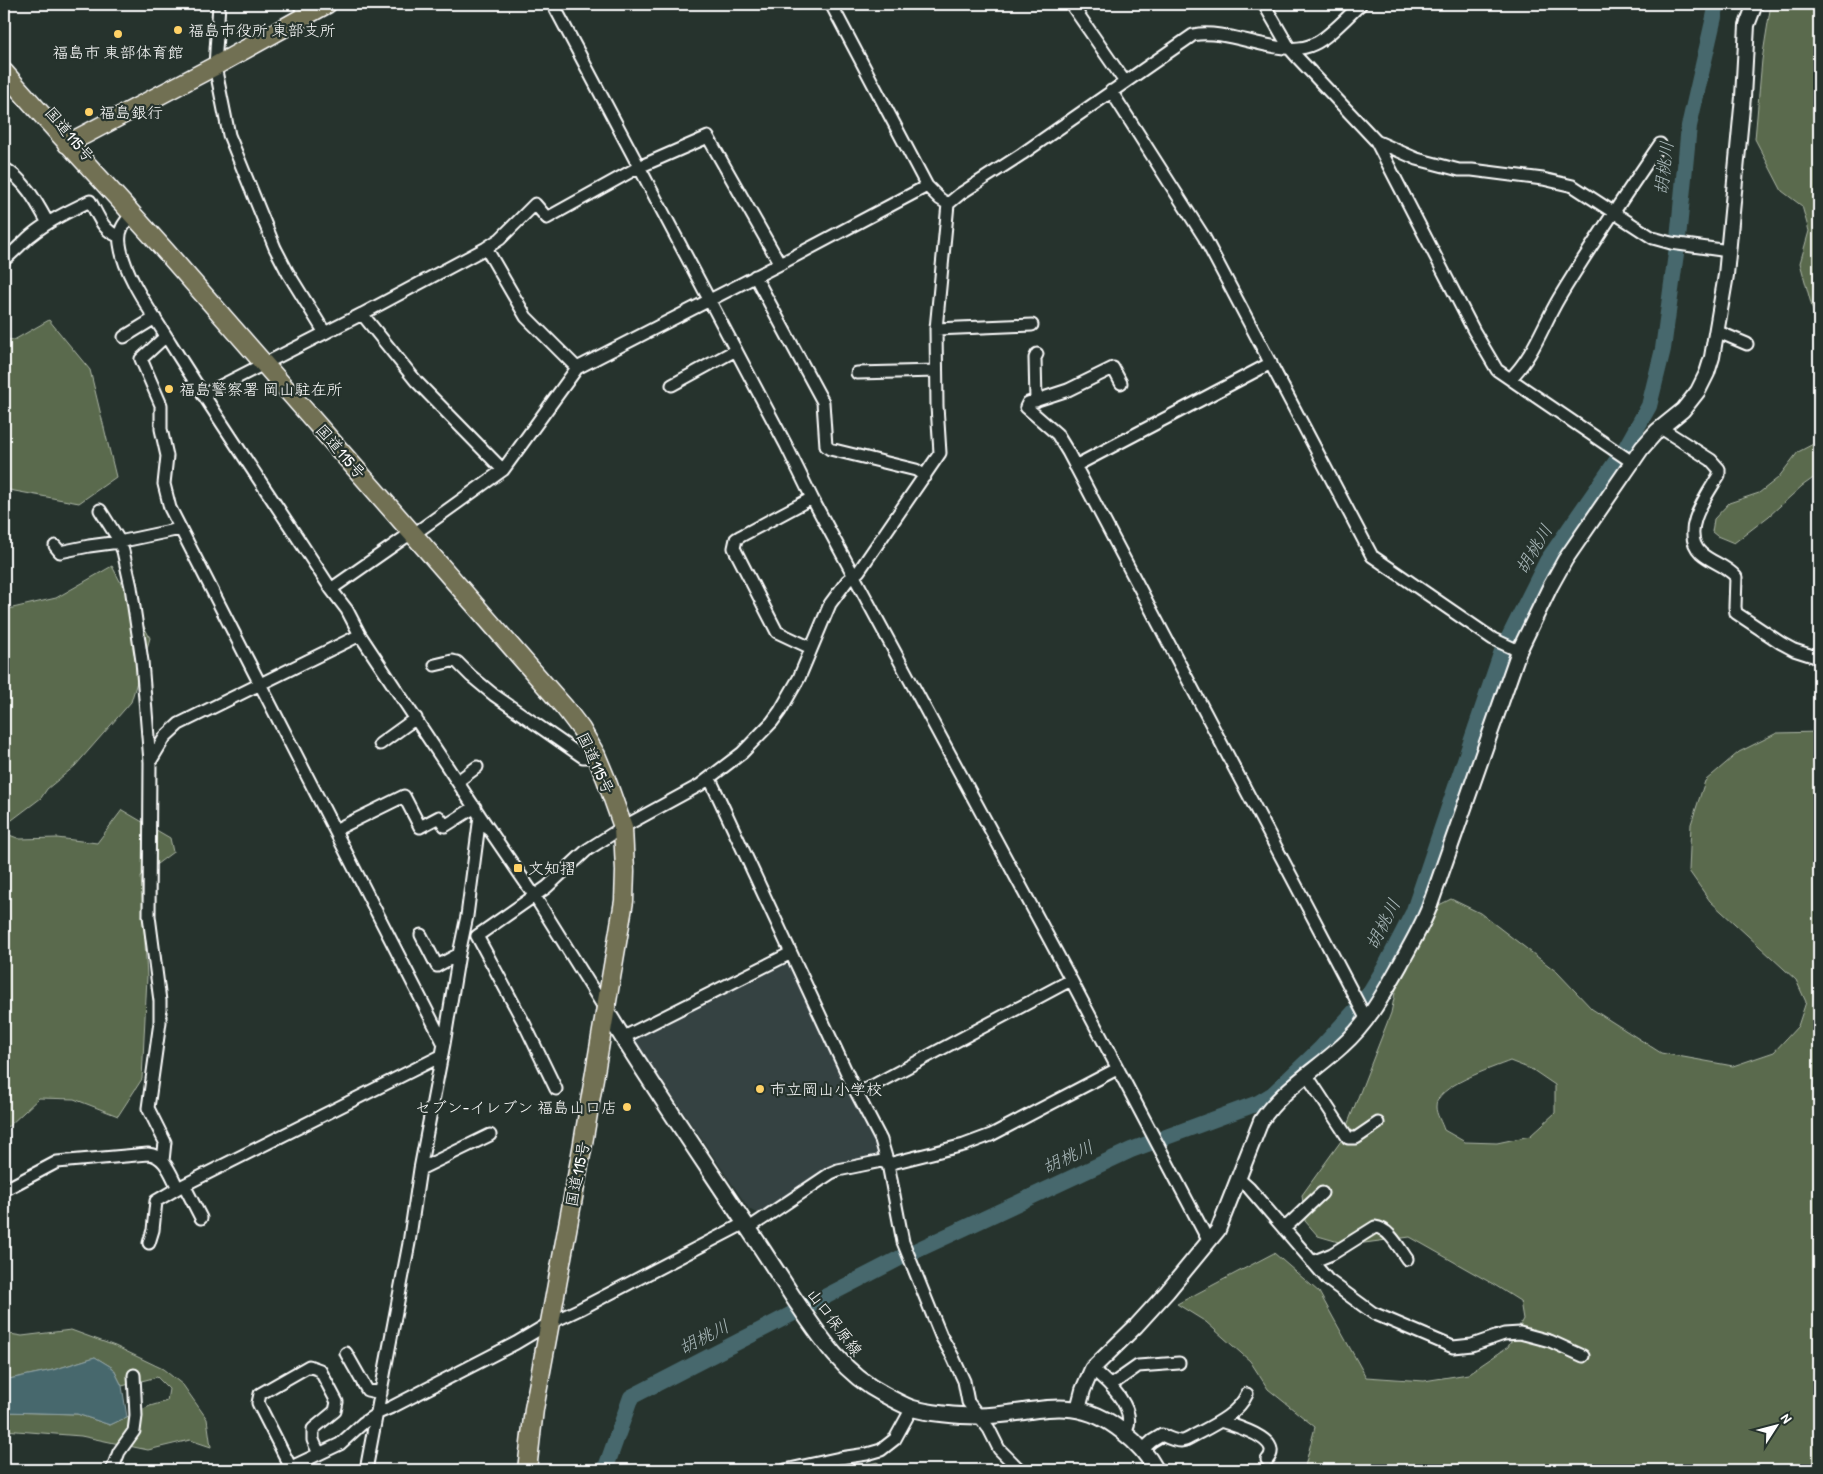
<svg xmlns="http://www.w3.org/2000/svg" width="1823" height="1474" viewBox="0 0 1823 1474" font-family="'Patrick Hand','Klee One',sans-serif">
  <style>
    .built { fill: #364343 }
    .green { fill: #5a6b4d; stroke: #acb5a6; fill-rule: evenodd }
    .water { fill: #47686d; stroke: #91a4a7 }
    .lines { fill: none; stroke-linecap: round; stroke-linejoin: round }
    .river { stroke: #47686d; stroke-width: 16 }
    .minor-casing { stroke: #fff; stroke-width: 15 }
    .tertiary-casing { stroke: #fff; stroke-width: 18 }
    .secondary-casing { stroke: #fff; stroke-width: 19 }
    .primary-casing { stroke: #fff; stroke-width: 21 }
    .trunk-casing { stroke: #fff; stroke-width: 21 }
    .minor { stroke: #26332d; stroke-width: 11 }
    .tertiary { stroke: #26332d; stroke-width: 14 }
    .secondary { stroke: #26332d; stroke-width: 15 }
    .primary { stroke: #716f52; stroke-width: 18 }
    .trunk { stroke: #716f52; stroke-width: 18 }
    .poi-dot { fill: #ffd166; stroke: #26332d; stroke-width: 2 }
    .labels { text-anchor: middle; stroke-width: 4.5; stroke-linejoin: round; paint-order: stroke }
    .poi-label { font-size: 16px; fill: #fff; stroke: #26332d; text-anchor: start }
    .street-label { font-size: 16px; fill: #fff; stroke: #26332d }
    .water-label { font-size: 18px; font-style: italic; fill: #acbbbd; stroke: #26332d }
  </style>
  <rect width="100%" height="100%" fill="#26332d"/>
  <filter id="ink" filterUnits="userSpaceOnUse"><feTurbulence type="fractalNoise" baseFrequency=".02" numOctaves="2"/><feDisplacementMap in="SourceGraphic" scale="10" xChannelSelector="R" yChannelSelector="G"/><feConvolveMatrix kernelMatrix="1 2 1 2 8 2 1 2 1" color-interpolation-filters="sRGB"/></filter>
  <g filter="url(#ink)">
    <path class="built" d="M 786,960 L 791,962 L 876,1139 L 879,1151 L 873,1158 L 835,1165 L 761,1213 L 757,1213 L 749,1209 L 633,1038 Z"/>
    <path class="green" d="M 1771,4 L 1819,4 L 1819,333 L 1800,263 L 1809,231 L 1802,206 L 1782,191 L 1755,139 L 1762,60 Z
      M 49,320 L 90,370 L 116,477 L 79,503 L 4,489 L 4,339 L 14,340 Z
      M 1819,441 L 1819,474 L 1802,486 L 1769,516 L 1734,543 L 1717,536 L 1712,532 L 1714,519 L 1729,503 L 1759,493 L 1778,478 L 1798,452 Z
      M 112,566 L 150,638 L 131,702 L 75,766 L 47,789 L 41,798 L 4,826 L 4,610 L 56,598 Z
      M 1819,732 L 1819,1470 L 1304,1470 L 1315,1427 L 1268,1389 L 1250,1361 L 1206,1322 L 1177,1304 L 1274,1253 L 1319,1292 L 1366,1377 L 1424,1381 L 1468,1374 L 1508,1347 L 1523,1319 L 1520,1301 L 1493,1284 L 1410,1237 L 1349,1245 L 1318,1236 L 1305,1221 L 1302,1195 L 1341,1141 L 1391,1013 L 1408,929 L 1433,908 L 1451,899 L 1480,913 L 1557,972 L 1592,1009 L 1661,1053 L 1733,1066 L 1774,1052 L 1798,1026 L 1806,1002 L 1796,980 L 1710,901 L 1689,871 L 1691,824 L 1705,781 L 1739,752 L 1777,733 ZM 1510,1061 L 1533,1070 L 1555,1085 L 1555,1113 L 1530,1136 L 1497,1143 L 1465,1142 L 1444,1130 C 1442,1123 1436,1114 1436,1107 C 1434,1086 1493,1068 1510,1061 Z
      M 122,810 L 170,838 L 173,852 L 141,876 L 147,977 L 142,1079 L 118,1116 L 74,1099 L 39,1098 L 9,1126 L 4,1127 L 4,833 L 20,839 L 57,838 L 97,843 Z
      M 71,1330 L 115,1346 L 163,1369 L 183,1385 L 207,1419 L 211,1447 L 190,1440 L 148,1450 L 81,1436 L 4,1430 L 4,1412 L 77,1414 L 110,1425 L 150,1406 L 167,1401 L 169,1389 L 157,1377 L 122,1386 L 113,1368 L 95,1357 L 53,1370 L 4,1380 L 4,1333 L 22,1336 Z
      M 878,1462 L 877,1470 L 841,1470 Z"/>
    <path class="water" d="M 95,1357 L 113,1368 L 122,1386 L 127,1417 L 110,1425 L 77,1414 L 4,1412 L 4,1380 L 53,1370 Z"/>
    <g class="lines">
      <path class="river" d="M 605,1470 L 631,1397 L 900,1258 L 1037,1194 L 1131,1150 L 1258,1103 L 1273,1094 L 1321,1048 L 1365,1000 L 1384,969 L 1413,913 L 1502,651 L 1547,561 L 1626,447 L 1649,406 L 1663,349 L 1678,239 L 1689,126 L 1717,4"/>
      <defs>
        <path id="minor" d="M 219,4 L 215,66 L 229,135 L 275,248 L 288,273 L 325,333
          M 299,4 L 306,15
          M 553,4 L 786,445 L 812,498 L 741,536 L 736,539 L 734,548 L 777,632 L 811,648
          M 831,4 L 927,186
          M 1071,4 L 1125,82
          M 1264,4 L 1290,49 L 1297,57 L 1376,141 L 1474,331 L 1497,370 L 1632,462
          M 1111,91 L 1204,237 L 1372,556 L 1493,639 L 1519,651
          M 1376,141 L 1417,159 L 1459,170 L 1472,170 L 1543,179 L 1573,186 L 1653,238 L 1671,243 L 1729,251
          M 4,168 C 25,180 37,203 48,223
          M 132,214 C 124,223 118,230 120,244 C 124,276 154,316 171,344 C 223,427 278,507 331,589 L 347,610 L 360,635 L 480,816 L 467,916 L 459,954 L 444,1044 L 420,1169 L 409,1243 L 366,1470
          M 486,248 L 526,317 L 577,368
          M 4,260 C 13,253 21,244 30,236 C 48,221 69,211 90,201 C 98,215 103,232 119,236
          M 755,276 L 823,402 L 826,446 L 830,449 L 916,470 L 925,476
          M 362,314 L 486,248 L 500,239 L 535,204 L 547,218 L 639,167 L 708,137 L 780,264
          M 936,329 L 1032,325
          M 1716,331 L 1747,344
          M 166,336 L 141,359 L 161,405 L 161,429 L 167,456 L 164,484 L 170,508 L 444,1044
          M 124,337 L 155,318
          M 857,373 L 936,371
          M 1510,379 C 1533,357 1543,325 1559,298 C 1591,245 1625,195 1660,144
          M 1121,383 L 1113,368 L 1068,390 L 1028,403 L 1026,407 L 1057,434 L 1068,452 L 1367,1020
          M 672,385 L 736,350
          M 203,395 L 362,314 L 416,381 L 503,470
          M 1036,401 L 1035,358 L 1037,354
          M 1661,428 L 1711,460 L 1719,469 L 1719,475 C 1707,495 1679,532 1701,553 C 1712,563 1726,565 1736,577 L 1735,607 L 1736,613 L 1781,643 L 1794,650 L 1819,658
          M 1075,466 L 1271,363
          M 812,498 L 1068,974 L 1209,1242
          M 100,510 L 117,537 L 123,551 L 131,587 L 142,661 L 150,762
          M 55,546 L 60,552 L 89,546 L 119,542 L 180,529
          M 331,589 L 404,538 L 414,534 L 503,470 L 577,368 L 780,264 L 927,186 L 940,199 L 948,204 L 960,194 L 1022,154 L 1193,35 C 1229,27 1282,60 1314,44 C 1327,39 1350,14 1361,4
          M 435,665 L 452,661 L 457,662 L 471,676 L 494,695 L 583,757 L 590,757 L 596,755
          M 380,744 L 416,718
          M 710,779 L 852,1084 L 881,1140 L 888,1164 L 903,1242 L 941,1336 L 953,1357 L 964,1381 L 968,1402 L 989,1429 L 999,1449 L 1020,1470
          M 458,781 L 477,767
          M 480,816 L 534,895 L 605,1009
          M 335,830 L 404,796 L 420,827 L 439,817 L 445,826 L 475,807
          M 421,935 L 437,966 L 459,954
          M 622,1038 L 791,953
          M 1306,1074 L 1348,1138 L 1356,1138 L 1378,1123
          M 556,1089 L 524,1023 L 477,936 L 547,887 L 587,850 L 623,827 L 700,785 L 742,753 L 772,722 L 780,711 L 799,678 L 830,604 L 847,581 L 859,571 L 940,453 L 937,406 L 936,329 L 948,204
          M 857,1094 L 1071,980
          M 163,1161 L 165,1142 L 148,1108 L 160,1022 L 160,1001 L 149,916 L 150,762 L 165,737 L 179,724 L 360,635
          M 420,1169 L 490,1135
          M 1238,1178 L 1249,1188 L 1328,1280 L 1373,1313 L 1453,1347 L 1472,1345 L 1504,1334 L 1520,1333 L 1550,1341 L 1583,1356
          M 184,1185 L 201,1218
          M 4,1190 L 57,1162 L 148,1154 C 165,1155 171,1175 178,1188 L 441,1056
          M 749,1228 L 831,1173 L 838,1170 L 877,1162 L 881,1161 L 888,1164 L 964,1145 L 991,1135 L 1117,1069
          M 1284,1229 L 1322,1193
          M 149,1243 L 153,1230 L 156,1201 L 178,1188
          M 1312,1262 L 1332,1254 L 1375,1227 C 1389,1228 1399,1248 1407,1259
          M 346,1353 L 367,1390 L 381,1393
          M 1092,1369 C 1108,1382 1139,1410 1125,1433
          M 1111,1385 L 1138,1366 L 1179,1363
          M 1221,1421 C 1234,1426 1286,1439 1267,1460
          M 1142,1450 L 1152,1441 L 1162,1435 C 1168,1438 1174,1441 1181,1441 C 1186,1441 1191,1437 1195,1435 C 1214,1425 1238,1414 1247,1394
          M 291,1468 L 258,1403 L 260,1394 L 309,1366 L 320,1370 L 337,1402 L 335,1411 L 313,1429 L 313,1440 L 319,1454
          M 112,1470 L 119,1452 L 134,1431 L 136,1416 L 134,1375
          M 285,1470 L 340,1444 L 363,1423 L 378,1413 L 392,1407 L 516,1343 L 548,1324 L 580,1309 L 745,1223
          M 785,1470 L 840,1458 L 867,1454 L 881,1450 L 895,1439 L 912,1408"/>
        <path id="tertiary" d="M 1078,1409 L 1083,1390 L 1092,1369 L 1136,1326 L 1167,1292 L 1218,1230 L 1261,1121 C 1282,1089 1315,1071 1342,1046 C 1368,1023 1383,995 1400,965 C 1410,946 1421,928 1429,908 L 1519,651 L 1550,587 L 1565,560 L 1642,448 L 1657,431 L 1683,410 L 1698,391 L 1707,373 L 1712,357 L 1726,275 L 1743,97 L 1747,25 L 1755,4"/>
        <path id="secondary" d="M 605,1009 C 649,1081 697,1151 744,1222 C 761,1247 777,1272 793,1297 C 818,1334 842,1373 883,1394 C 892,1399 901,1404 911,1408 C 927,1413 959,1416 977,1416 C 1033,1416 1072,1390 1123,1432 C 1136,1442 1148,1455 1156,1470"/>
        <path id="primary" d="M 67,144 L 215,66 L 327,4"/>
        <path id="trunk" d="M 4,72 C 58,134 115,194 169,255 C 302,405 434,556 565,708 L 581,729 L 596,755 L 606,779 L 623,827 L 625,871 L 624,901 L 582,1149 L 534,1409 L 527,1470"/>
      </defs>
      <use href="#minor" class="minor-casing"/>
      <use href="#tertiary" class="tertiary-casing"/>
      <use href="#secondary" class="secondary-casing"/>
      <use href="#primary" class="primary-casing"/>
      <use href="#trunk" class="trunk-casing"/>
      <use href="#minor" class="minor"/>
      <use href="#tertiary" class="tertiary"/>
      <use href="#secondary" class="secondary"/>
      <use href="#primary" class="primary"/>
      <use href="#trunk" class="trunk"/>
    </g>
  </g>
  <g class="poi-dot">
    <circle cx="178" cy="30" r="5"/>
    <circle cx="118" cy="34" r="5"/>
    <circle cx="89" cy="112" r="5"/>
    <circle cx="169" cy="389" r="5"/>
    <rect x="513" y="863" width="10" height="10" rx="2.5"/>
    <circle cx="760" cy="1089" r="5"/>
    <circle cx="627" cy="1107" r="5"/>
  </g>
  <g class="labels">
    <g class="poi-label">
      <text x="188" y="36">福島市役所 東部支所</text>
      <text x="118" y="58" text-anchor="middle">福島市 東部体育館</text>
      <text x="99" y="118">福島銀行</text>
      <text x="179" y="395">福島警察署 岡山駐在所</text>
      <text x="528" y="874">文知摺</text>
      <text x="770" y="1095">市立岡山小学校</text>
      <text x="617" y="1113" text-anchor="end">セブン-イレブン 福島山口店</text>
    </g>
    <g class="street-label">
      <text transform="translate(70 134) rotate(50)" y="6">国道115号</text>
      <text transform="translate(341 451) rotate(49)" y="6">国道115号</text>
      <text transform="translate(596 763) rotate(65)" y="6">国道115号</text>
      <text transform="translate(577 1174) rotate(-79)" y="6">国道115号</text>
      <text transform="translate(835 1322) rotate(53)" y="6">山口保原線</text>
    </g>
    <g class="water-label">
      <text transform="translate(1664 168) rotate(-83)" y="6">胡桃川</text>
      <text transform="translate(1534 549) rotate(-59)" y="6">胡桃川</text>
      <text transform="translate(1383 924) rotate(-63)" y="6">胡桃川</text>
      <text transform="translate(1068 1157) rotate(-25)" y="6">胡桃川</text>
      <text transform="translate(704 1337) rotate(-27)" y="6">胡桃川</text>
    </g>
  </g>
  <rect width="1823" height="1474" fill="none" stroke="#26332d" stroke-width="20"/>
  <rect x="10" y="10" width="1803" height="1454" fill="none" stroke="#fff" stroke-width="2" filter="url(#ink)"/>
  <g transform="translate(1776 1426) rotate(54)" stroke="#26332d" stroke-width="4" paint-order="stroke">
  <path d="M0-4L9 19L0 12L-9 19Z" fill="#ffffff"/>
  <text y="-8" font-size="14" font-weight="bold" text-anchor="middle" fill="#ffffff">N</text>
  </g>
</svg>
